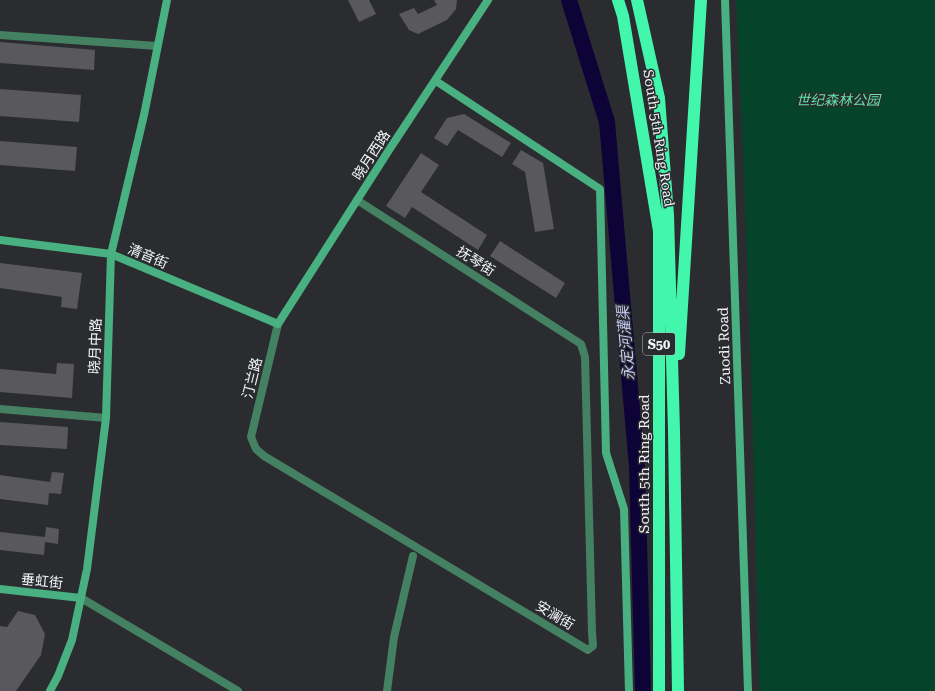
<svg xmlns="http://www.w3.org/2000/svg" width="935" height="691" viewBox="0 0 935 691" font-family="'Roboto Serif','Noto Sans SC',serif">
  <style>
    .green { fill: #05442b }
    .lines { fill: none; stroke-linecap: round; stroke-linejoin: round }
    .river { stroke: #0e0337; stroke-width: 16 }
    .building { fill: #58585d }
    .street { stroke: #448163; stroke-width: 8 }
    .secondary { stroke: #48b081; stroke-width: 8 }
    .highway { stroke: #42f7ac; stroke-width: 12 }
    .labels { text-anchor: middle; stroke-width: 3; stroke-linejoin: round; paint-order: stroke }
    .shield { fill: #2b2c30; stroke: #b7b8bb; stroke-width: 1 }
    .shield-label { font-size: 13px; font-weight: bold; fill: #f3f4f7 }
    .park-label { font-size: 14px; font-style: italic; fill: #5de3a6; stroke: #2b2c30 }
    .street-label { font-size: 14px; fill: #f3f4f7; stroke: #2b2c30 }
    .water-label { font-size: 15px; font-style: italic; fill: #c4c7f1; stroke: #2b2c30 }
  </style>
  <rect width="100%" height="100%" fill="#2b2c30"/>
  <path class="green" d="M 736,0 L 935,0 L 935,691 L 759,691 C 755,461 747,230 736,0 Z"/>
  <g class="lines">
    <path class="river" d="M 569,0 L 607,122 L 637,467 L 643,691"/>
  </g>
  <path class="building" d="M 348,0 L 369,0 L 376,14 L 359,22 Z
    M 434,0 L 457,0 L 456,9 L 447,20 L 418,34 L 409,30 L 399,14 L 414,8 L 418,14 L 437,5 Z
    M 0,42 L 95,50 L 94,70 L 0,63 Z
    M 0,89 L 81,95 L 79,122 L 0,116 Z
    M 464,114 L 511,143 L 502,157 L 458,130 L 447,146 L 434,138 L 447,118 Z
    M 0,141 L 77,147 L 75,171 L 0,165 Z
    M 521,150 L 543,163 L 554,229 L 535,232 L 525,172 L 512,164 Z
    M 421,153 L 439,165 L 421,192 L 487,235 L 478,250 L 412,207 L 405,218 L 386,206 Z
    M 500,241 L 565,283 L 556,298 L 490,256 Z
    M 0,263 L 82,273 L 77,309 L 61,307 L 62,297 L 0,288 Z
    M 57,363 L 74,364 L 72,398 L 0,392 L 0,369 L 56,374 Z
    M 0,422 L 68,427 L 67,449 L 0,445 Z
    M 52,472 L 64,473 L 61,494 L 49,493 L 48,505 L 0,499 L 0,475 L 50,482 Z
    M 46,527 L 59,529 L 58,544 L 45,542 L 44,555 L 0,550 L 0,532 L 45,537 Z
    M 18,611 L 35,615 L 45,634 L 41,655 L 16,691 L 0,691 L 0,626 L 7,627 Z"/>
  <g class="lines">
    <path class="street" d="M 0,35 L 157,46
      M 278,324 L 251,437 L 256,449 L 264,456 L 588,650 L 593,646 L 592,632 L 585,357 L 581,344 L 357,200
      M 0,409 L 106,418
      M 81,598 L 238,691
      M 387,691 L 394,637 L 413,556"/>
    <path class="secondary" d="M 725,0 L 748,691
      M 436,81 L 600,189 L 606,453 L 624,509 L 629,691
      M 0,240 L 111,254 L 278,324 L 389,150 L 488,0
      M 0,589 L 81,598
      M 50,691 L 58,676 L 72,640 L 87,569 L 106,418 L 111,254 L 144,115 L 167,0"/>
    <path class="highway" d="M 618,0 L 623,16 L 659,231 L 659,691
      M 637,0 L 659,98 L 668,215 L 674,431 L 678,691
      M 679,354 L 701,0"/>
  </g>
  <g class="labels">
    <rect class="shield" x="643" y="333" width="32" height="22" rx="3"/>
    <g class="shield-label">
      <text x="659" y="349">S50</text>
    </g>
    <g class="park-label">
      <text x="838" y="105">世纪森林公园</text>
    </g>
    <g class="street-label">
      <text transform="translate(659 138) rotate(81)" y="5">South 5th Ring Road</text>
      <text transform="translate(371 155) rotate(-57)" y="5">晓月西路</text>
      <text transform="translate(148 256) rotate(23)" y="5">清音街</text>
      <text transform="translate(476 261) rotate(32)" y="5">抚琴街</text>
      <text transform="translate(95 346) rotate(-88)" y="5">晓月中路</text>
      <text transform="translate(724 346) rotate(-92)" y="5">Zuodi Road</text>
      <text transform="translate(252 378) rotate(-76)" y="5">汀兰路</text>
      <text transform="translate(644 464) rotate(-90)" y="5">South 5th Ring Road</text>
      <text transform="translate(42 581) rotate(6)" y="5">垂虹街</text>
      <text transform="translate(555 615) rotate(31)" y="5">安澜街</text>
    </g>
    <g class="water-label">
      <text transform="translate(626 343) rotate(-95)" y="5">永定河灌渠</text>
    </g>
  </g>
</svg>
